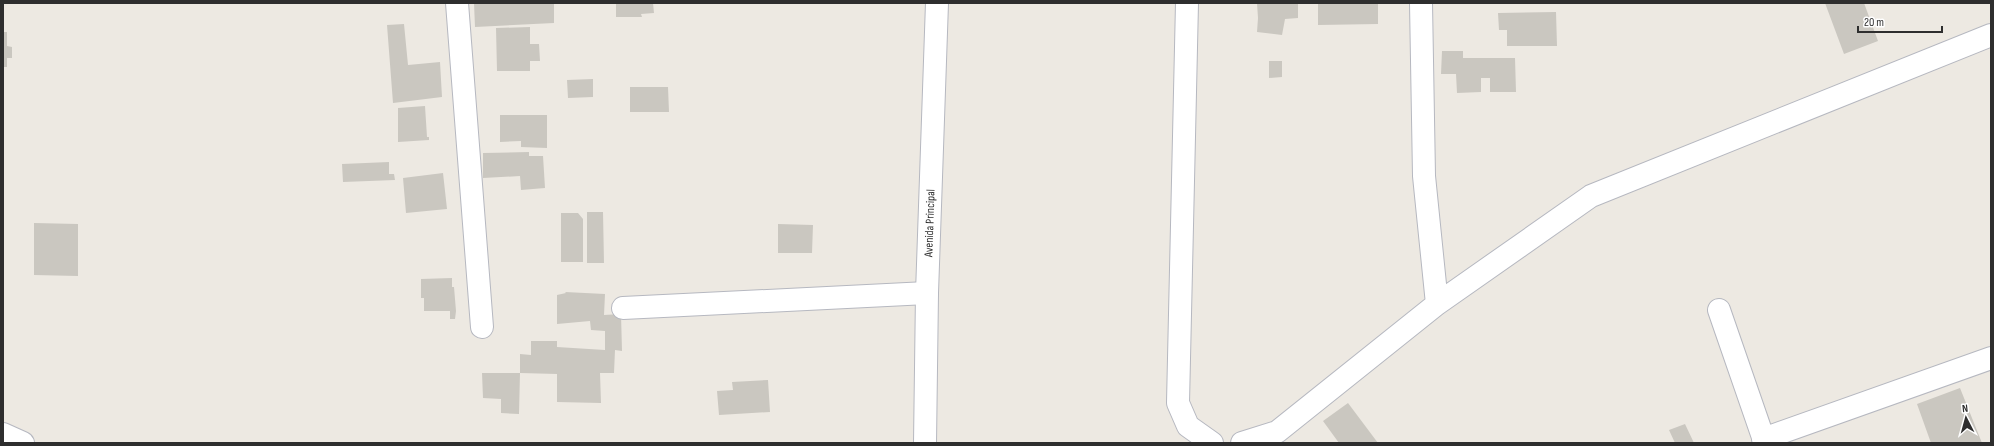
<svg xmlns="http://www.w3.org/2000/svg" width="1994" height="446" viewBox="0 0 1994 446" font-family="'Sofia Sans Condensed',sans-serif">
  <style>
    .building { fill: #cac7c0 }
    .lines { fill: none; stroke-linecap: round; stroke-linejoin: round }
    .minor-casing { stroke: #b6b8c0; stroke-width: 24 }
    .tertiary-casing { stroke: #b6b8c0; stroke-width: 24 }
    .minor { stroke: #fff; stroke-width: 22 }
    .tertiary { stroke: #fff; stroke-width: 22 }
    .labels { text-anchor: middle; stroke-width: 3; stroke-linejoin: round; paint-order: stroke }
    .street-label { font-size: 12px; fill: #2e2e2e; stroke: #fff }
  </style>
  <rect width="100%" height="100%" fill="#ede9e2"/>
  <path class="building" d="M 474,3 L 554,3 L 554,23 L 475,27 Z
    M 616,3 L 653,3 L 654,13 L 641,14 L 642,17 L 616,17 Z
    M 1257,3 L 1298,3 L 1298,18 L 1285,19 L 1282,35 L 1257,32 L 1258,18 Z
    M 1318,3 L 1378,3 L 1378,24 L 1318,25 Z
    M 1825,3 L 1864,3 L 1878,41 L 1844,54 Z
    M 1556,12 L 1557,46 L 1507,46 L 1507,30 L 1499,30 L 1498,13 Z
    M 404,24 L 408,65 L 440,62 L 442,97 L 393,103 L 387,25 Z
    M 530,27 L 530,44 L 539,44 L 540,61 L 530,61 L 530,71 L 497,71 L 496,28 Z
    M 3,32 L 7,32 L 7,46 L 12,47 L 12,58 L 7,58 L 7,67 L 3,67 Z
    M 1442,51 L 1463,51 L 1463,58 L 1515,58 L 1516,92 L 1490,92 L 1490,78 L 1481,78 L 1481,92 L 1457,93 L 1456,74 L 1441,74 Z
    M 1269,61 L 1282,61 L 1282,77 L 1269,78 Z
    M 593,79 L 593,97 L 568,98 L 567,80 Z
    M 630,87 L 668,87 L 669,112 L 630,112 Z
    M 425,106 L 427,137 L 429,137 L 429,140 L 398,142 L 398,108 Z
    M 500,115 L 547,115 L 547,148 L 521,147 L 521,141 L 500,142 Z
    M 529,152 L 529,156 L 543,156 L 545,188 L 521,190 L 520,176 L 483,178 L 483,153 Z
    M 389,162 L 389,174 L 394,174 L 395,180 L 343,182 L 342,164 Z
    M 443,173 L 447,209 L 406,213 L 403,178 Z
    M 587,212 L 603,212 L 604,263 L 587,263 Z
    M 561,213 L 578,213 L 583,219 L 583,262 L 561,262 Z
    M 34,223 L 78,224 L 78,276 L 34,275 Z
    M 778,224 L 813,225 L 812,253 L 778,253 Z
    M 452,278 L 452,287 L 454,287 L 456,311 L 455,319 L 450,319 L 450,311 L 424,311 L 424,298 L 421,298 L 421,279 Z
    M 565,292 L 605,294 L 604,315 L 621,314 L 622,351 L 615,350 L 614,373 L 600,373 L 601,403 L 557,402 L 557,374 L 520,373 L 520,354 L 531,355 L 531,341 L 557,341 L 557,347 L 605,350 L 605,331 L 591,330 L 590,321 L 557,324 L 557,295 L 566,293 Z
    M 482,373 L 520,373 L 519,414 L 501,413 L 501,399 L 483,398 Z
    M 768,380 L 770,412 L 719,415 L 717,391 L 733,390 L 732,382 Z
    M 1960,388 L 1982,443 L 1931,443 L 1917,404 Z
    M 1348,403 L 1378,443 L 1339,443 L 1323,421 Z
    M 1685,424 L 1694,443 L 1675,443 L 1669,430 Z"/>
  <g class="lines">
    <defs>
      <path id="minor" d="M 457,3 L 482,327
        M 1187,3 L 1178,403 L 1188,426 L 1212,443
        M 1421,3 L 1424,176 L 1437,304
        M 623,308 L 927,293
        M 1719,310 L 1765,443
        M 3,434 L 23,443
        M 1763,439 L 1991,358
        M 1242,443 L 1277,432 L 1437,304 L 1591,196 L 1991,35"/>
      <g id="tertiary">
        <path id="s1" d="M 925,443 L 927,293 L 937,3"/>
      </g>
    </defs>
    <use href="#minor" class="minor-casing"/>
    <use href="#tertiary" class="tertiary-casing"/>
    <use href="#minor" class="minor"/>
    <use href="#tertiary" class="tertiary"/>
  </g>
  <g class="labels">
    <g class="street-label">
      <text dy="4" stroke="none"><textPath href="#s1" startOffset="220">Avenida Principal</textPath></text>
    </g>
  </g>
  <rect width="1994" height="446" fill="none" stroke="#2e2e2e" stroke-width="8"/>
  <g transform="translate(1966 418) rotate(354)" stroke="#ffffff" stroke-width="3" paint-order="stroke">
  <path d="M0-3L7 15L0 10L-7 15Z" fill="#2e2e2e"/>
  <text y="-6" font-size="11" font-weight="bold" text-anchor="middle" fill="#2e2e2e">N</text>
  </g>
  <path d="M1858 26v6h84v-6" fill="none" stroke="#2e2e2e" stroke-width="2"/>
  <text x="1864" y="26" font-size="12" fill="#2e2e2e" stroke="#ffffff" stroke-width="3" paint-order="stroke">20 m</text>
</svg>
